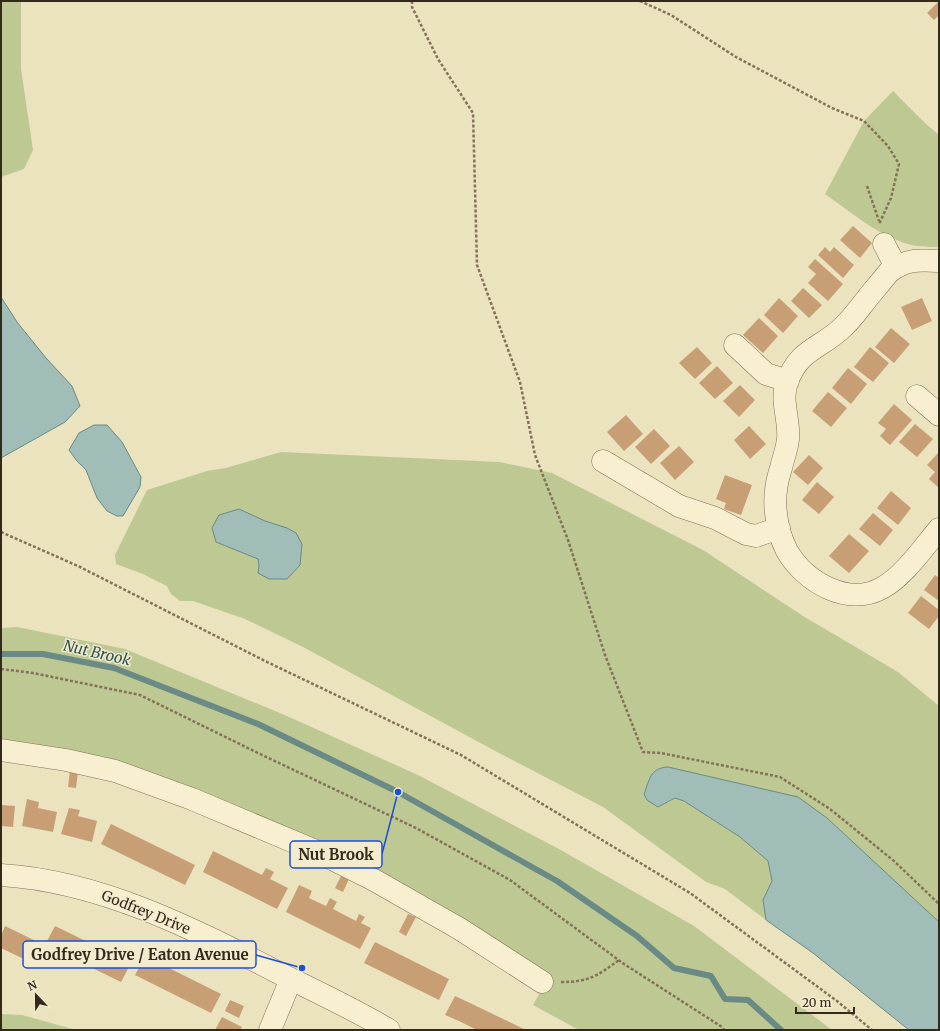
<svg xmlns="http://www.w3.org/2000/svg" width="940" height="1031" viewBox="0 0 940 1031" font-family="Merriweather,serif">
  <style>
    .green { fill: #bec893 }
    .water { fill: #a1bdb7; stroke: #698a85 }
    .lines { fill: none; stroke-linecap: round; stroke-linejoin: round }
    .stream { stroke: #698a85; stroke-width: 6 }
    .building { fill: #c89f75 }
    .minor-casing { stroke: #837258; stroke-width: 23 }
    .path { stroke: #837258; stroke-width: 2.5; stroke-dasharray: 3 2; stroke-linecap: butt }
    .minor { stroke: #f7efd0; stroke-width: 22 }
    .labels { text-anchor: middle; stroke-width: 3; stroke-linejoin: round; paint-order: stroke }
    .street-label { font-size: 14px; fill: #33291c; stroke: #f3ebcd }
    .water-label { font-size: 15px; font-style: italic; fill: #2b5152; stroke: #f3ebcd }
    .leader { fill: none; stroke: #1d4ed8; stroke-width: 1.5 }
    .callout-dot { fill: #1d4ed8; stroke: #f3ebcd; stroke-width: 1.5 }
    .callout { fill: #f3ebcd; stroke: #1d4ed8; stroke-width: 1.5 }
    .callout-label { font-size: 15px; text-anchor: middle; font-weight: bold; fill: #33291c }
  </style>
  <rect width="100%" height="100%" fill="#ebe2be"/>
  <path class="green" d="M 1,1 L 22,1 L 21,3 L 21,69 L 33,150 L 24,169 L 1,177 Z
    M 893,91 L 926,124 L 939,135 L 939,247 C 929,247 918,247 908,244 C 877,235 851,212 825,194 L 864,121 Z
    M 281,452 L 499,462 L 552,473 L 703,550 L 803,616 L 898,672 L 939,706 L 939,922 L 827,818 L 798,797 L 668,767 L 659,768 L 668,803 L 675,798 L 684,801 L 740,837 L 768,861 L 772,881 L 763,900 L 766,920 L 725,889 L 706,882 L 603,807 L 499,753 L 303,647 L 245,619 L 193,601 L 180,601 L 171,594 L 167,586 L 143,574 L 116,564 L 115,555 L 147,490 L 207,471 L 226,468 Z
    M 17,627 L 125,649 L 287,716 L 418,775 L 559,849 L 694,926 L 832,1030 L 579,1030 L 533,1005 L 549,977 L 376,874 L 1,742 L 1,628 Z
    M 1,1014 L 22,1015 L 76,1030 L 1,1030 Z"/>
  <path class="water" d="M 1,297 L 17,322 L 46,358 L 72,386 L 80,406 L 65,422 L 1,458 Z
    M 94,425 L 107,425 L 122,442 L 141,477 L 140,487 L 123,516 L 117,516 L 107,511 L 97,498 L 86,470 L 77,461 L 69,450 L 79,433 Z
    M 239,509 L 265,521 L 287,528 L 296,533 L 302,544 L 300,565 L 287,579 L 269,579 L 258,573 L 259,565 L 258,559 L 216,542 L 212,528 L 219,515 Z
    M 668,767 L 798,797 L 827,818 L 939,922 L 939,1030 L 909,1030 L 813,953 L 766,920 L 763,900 L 772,881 L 768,861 L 740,837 L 684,801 L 675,798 L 658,807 L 647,800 L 644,794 C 650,779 650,768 668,767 Z"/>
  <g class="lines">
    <path class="stream" d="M 1,654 L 43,654 L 114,668 L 258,724 L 398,792 L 557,881 L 637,936 L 674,968 L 711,976 L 725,999 L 748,1000 L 781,1030"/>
  </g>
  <path class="building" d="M 939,1 L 939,15 L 934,20 L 927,13 Z
    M 853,226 L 872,243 L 860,258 L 840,240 Z
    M 825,247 L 830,252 L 834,247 L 854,265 L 843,278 L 818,255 Z
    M 815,259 L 843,284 L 828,301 L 808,283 L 816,274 L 808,267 Z
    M 803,288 L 822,305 L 809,318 L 791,301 Z
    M 779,298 L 798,316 L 783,333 L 764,315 Z
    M 922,298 L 932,321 L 912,330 L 901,307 Z
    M 759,318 L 778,336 L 763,353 L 743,335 Z
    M 891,328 L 910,344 L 894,363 L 875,347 Z
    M 697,347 L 712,363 L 695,379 L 679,363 Z
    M 870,347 L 889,363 L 873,382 L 854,367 Z
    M 717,366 L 733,383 L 715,399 L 699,383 Z
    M 848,368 L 867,384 L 851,404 L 832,388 Z
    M 740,385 L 755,400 L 739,417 L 723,401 Z
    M 828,392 L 847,408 L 831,427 L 812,411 Z
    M 894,404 L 912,420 L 890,445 L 880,436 L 886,429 L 878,423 Z
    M 626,415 L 643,434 L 624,451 L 607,432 Z
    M 915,424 L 933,439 L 917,457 L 899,442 Z
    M 749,426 L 766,444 L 750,459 L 734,440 Z
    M 654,429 L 670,446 L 651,464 L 635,447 Z
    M 679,446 L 694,462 L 675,480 L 660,463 Z
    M 939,452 L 939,488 L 929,479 L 935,472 L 927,465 Z
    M 809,455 L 823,468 L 808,485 L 793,472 Z
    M 725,475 L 752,485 L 741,515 L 724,509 L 726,503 L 716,499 Z
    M 817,482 L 834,497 L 819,514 L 802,500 Z
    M 891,491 L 911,508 L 898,525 L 877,508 Z
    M 873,513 L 893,530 L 880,546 L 859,529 Z
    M 849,534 L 869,551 L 849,573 L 829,556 Z
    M 935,575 L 939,578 L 939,601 L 924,590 Z
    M 921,596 L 939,610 L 939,616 L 929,629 L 908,613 Z
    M 70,771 L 78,772 L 76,788 L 68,787 Z
    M 27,799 L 39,802 L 38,808 L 57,812 L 53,832 L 22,826 Z
    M 1,805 L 15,806 L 13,827 L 1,826 Z
    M 69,808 L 80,810 L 78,816 L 97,821 L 92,842 L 61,834 Z
    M 111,824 L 195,865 L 185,885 L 101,844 Z
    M 213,851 L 262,875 L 266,868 L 274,872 L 270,879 L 288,888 L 277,909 L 203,872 Z
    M 341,876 L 349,879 L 343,892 L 335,888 Z
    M 299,885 L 312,891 L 309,898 L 326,906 L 330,898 L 337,902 L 333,909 L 356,921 L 359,914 L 365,917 L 361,923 L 371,928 L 360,949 L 286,912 Z
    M 408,914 L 416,917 L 406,936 L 399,932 Z
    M 5,926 L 40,943 L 30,962 L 1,948 L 1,936 Z
    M 55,926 L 131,963 L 121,982 L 45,945 Z
    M 375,942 L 449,979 L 439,1000 L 364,963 Z
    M 145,956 L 221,994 L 211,1013 L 135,975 Z
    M 455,996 L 470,1003 L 526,1030 L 477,1030 L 461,1022 L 445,1015 Z
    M 230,1000 L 244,1006 L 239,1018 L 225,1011 Z
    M 222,1017 L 242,1027 L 240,1030 L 215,1030 Z"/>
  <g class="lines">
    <defs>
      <path id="minor" d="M 884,244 L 896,267
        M 939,261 C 918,260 906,259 889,272 C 881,282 873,291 866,300 C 858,310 851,320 842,328 C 820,349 800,348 787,382 C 780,401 790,420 788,439 C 787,449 783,459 781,468 C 776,483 774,498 776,513 C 777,526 781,539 787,551 C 805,582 848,607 882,588 C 904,576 923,548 939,529
        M 735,345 L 766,374 L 788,381
        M 917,396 L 939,415
        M 603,461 L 679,506 L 715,518 L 746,534 L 756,536 L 779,528
        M 1,750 L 66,760 L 115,771 L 192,799 L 318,852 L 374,880 L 460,929 L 542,982
        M 1,875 C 101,881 194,929 281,974 C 317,992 354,1009 389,1030
        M 270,1030 L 291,979"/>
    </defs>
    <use href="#minor" class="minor-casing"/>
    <path class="path" d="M 412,1 L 412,7 L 438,59 L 473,113 L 477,265 L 520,382 L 535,455 L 568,540 L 605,655 L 643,752 L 661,753 L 780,777 L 830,809 L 894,861 L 939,904
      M 640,1 L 671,15 L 736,57 L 832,108 L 864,121 L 888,146 L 899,164 L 891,198 L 880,222 L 880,225
      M 867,186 L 879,221
      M 1,532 L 78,566 L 265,661 L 461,755 L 690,893 L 837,1001 L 872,1030
      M 1,669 L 33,673 L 140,695 L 258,753 L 416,828 L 510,880 L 624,964 L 722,1027 L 724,1030
      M 561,982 C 589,982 597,976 619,960"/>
    <use href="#minor" class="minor"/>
  </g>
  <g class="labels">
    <g class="street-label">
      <text transform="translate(146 912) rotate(22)" y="5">Godfrey Drive</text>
    </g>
    <g class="water-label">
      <text transform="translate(97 653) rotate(13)" y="5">Nut Brook</text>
    </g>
  </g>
  <path class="leader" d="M398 792L382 854M302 968L256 955"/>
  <g class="callout-dot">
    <circle cx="398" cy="792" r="4"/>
    <circle cx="302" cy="968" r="4"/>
  </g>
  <g class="callout">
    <rect x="290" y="841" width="92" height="27" rx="4"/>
    <rect x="23" y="941" width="233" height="27" rx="4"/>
  </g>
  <g class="callout-label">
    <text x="336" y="860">Nut Brook</text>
    <text x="140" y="960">Godfrey Drive / Eaton Avenue</text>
  </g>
  <rect width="940" height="1031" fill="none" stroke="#33291c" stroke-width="4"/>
  <g transform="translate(36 995) rotate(338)" stroke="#f3ebcd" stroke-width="3" paint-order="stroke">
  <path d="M0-3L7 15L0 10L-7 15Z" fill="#33291c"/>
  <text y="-6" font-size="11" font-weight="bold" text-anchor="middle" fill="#33291c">N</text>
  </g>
  <path d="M796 1007v6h58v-6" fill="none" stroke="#33291c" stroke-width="2"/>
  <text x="802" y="1007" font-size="12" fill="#33291c" stroke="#f3ebcd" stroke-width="3" paint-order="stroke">20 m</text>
</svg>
